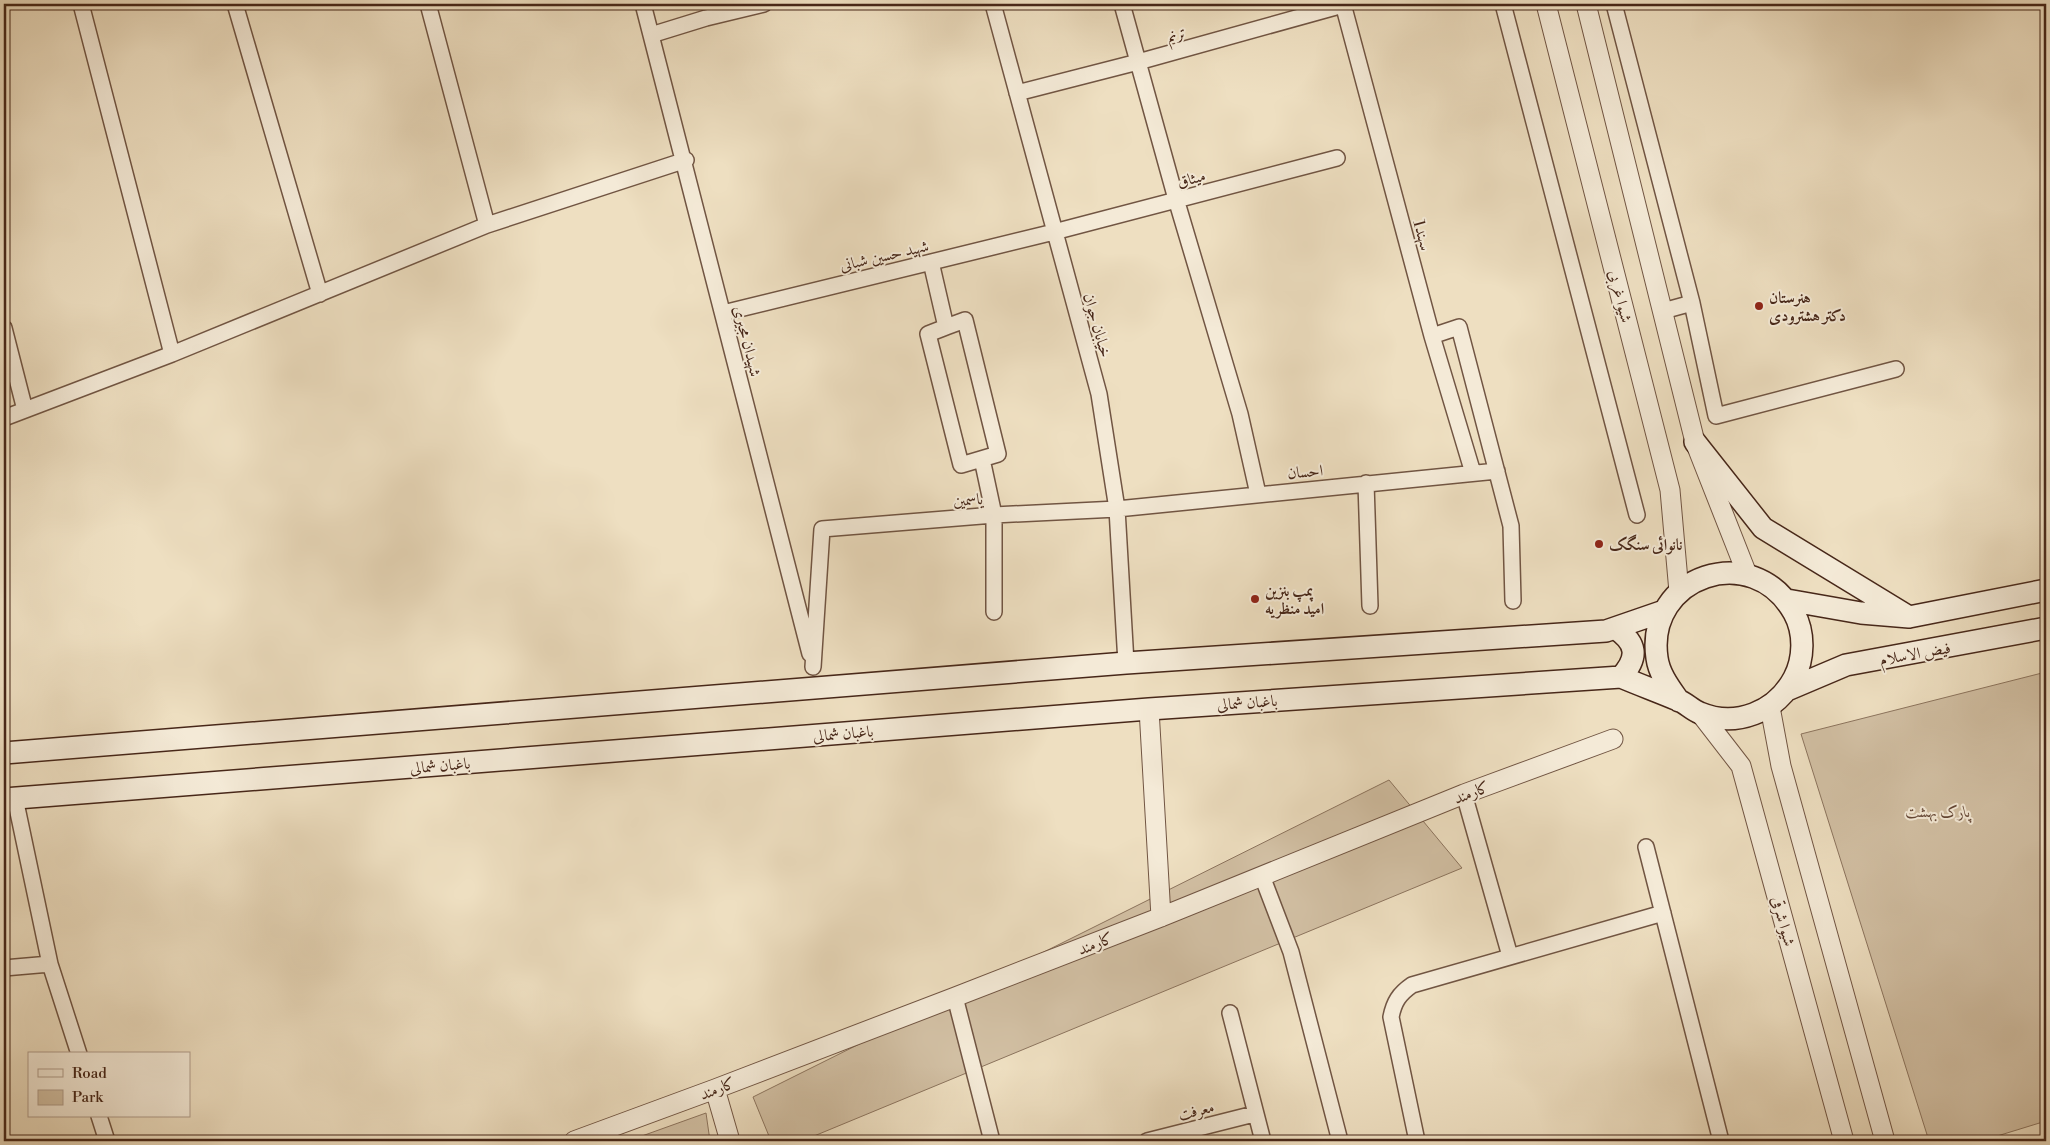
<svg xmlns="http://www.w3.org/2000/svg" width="2050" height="1145" viewBox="0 0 2050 1145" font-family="'Libre Bodoni',Amiri,serif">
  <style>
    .green { fill: #d2c0a4; stroke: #8c745e }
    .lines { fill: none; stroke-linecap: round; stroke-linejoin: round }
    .minor-casing { stroke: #715543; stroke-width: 18 }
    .tertiary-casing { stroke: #715543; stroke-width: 21 }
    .secondary-casing { stroke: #472719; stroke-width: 24 }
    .minor { stroke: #f4ead7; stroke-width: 15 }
    .tertiary { stroke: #f4ead7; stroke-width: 19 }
    .secondary { stroke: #f4ead7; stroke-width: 21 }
    .poi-dot { fill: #8f2418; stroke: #f4ead7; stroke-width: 2 }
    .labels { text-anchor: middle; stroke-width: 4; stroke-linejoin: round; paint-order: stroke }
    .street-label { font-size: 16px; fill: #472719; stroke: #f4ead7 }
    .poi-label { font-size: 16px; font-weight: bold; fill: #472719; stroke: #f4ead7; text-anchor: start }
    .park-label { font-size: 16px; font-style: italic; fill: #634635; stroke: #f4ead7 }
  </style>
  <rect width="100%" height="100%" fill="#eedfc1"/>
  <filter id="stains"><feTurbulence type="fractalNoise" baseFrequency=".004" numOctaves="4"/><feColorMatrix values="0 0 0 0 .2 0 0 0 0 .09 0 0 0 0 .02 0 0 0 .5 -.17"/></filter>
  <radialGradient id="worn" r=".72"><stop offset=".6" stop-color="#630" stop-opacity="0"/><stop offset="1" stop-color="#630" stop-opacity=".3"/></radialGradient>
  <path class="green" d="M 2046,672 L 2046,1121 L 1981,1141 L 1929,1141 L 1801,734 Z
    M 1389,780 L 1462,868 L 802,1141 L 771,1141 L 753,1097 Z
    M 706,1113 L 710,1141 L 628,1141 Z"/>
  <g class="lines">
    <defs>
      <path id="minor" d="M 81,4 L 172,354
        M 235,4 L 320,294
        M 428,4 L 487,225
        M 643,4 L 810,654
        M 993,4 L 1099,394 L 1117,509 L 1126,663
        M 1122,4 L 1176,199 L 1240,414 L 1258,494
        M 1343,4 L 1432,336 L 1473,473
        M 1503,4 L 1637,515
        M 1614,4 L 1692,303
        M 651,35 L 706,18 L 764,4
        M 1017,93 L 1138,62 L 1343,5
        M 931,262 L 946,327 L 928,334 L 961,465 L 998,454 L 965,320 L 946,327
        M 1663,311 L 1692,303 L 1716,416 L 1896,369
        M 723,313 L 1054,232 L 1337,158
        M 4,328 L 25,410
        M 1432,336 L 1459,327 L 1511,526 L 1513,601
        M 4,418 L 172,354 L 487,225 L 686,160
        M 982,459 L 994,515 L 994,612
        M 1366,483 L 1370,606
        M 813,667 L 822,529 L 994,515 L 1117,509 L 1497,471
        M 1464,794 L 1510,956
        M 15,798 L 50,964 L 79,1054
        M 1646,847 L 1721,1141
        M 1262,876 L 1291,952 L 1340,1141
        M 4,968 L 50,964
        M 955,997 L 992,1141
        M 1230,1013 L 1263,1141
        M 99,1116 L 107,1141
        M 1147,1141 L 1254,1114
        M 1417,1141 L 1391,1017 C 1394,1002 1399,994 1412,985 L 1663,913"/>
      <path id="tertiary" d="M 1546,4 L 1670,490 L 1679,592
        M 1586,4 L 1695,442 L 1747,574
        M 1770,707 L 1781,766 L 1885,1141
        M 1149,709 L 1161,917
        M 1700,713 L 1741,766 L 1844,1141
        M 715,1089 L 730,1141
        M 574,1141 L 715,1089 L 955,997 L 1161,917 L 1464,794 L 1613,739"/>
      <path id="secondary" d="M 1695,442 L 1763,528 L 1909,617
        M 1787,600 L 1861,613 L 1909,617 L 2046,590
        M 1615,628 C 1637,643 1639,657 1621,677
        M 1787,690 L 1846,665 L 2046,628
        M 4,753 L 1126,663 L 1606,631 L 1664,611
        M 4,799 L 1149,709 L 1621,677 C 1640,685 1659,692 1678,700 C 1686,703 1692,710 1700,713 C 1736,728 1776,712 1794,678 C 1804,659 1805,633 1794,613 C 1753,539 1645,576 1657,658 C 1659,674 1670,688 1679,701"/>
    </defs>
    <use href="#minor" class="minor-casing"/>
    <use href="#tertiary" class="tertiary-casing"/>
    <use href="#secondary" class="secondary-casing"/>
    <use href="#minor" class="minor"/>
    <use href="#tertiary" class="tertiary"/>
    <use href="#secondary" class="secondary"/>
  </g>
  <g class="poi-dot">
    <circle cx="1759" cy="306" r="5"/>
    <circle cx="1599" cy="544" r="5"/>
    <circle cx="1255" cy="599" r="5"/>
  </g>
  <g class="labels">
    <g class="street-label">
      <text transform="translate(1176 34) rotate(-16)" y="6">ترنم</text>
      <text transform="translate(1191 178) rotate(-15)" y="6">میثاق</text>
      <text transform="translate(1423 235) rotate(75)" y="6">1سهند</text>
      <text transform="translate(884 255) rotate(-13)" y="6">شهید حسین شبانی</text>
      <text transform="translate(1621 296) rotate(76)" y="6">شیوا غربی</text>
      <text transform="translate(1098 325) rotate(74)" y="6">خیابان جوان</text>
      <text transform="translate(748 341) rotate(76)" y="6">شهیدان مجیری</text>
      <text transform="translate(1305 471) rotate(-5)" y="6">احسان</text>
      <text transform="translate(968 499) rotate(-4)" y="6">یاسمین</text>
      <text transform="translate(1915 653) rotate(-10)" y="6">فیض الاسلام</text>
      <text transform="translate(1247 702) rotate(-4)" y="6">باغبان شمالی</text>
      <text transform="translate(843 733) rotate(-5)" y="6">باغبان شمالی</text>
      <text transform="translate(440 765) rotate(-5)" y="6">باغبان شمالی</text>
      <text transform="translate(1471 792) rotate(-21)" y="6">کارمند</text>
      <text transform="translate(1784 921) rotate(75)" y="6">شیوا شرقی</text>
      <text transform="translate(1095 943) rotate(-21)" y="6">کارمند</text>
      <text transform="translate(717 1088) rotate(-21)" y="6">کارمند</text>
      <text transform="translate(1196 1110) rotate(-14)" y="6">معرفت</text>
    </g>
    <g class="poi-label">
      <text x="1769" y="303">هنرستان<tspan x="1769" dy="18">دکتر هشترودی</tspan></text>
      <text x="1609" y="550">نانوائی سنگک</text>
      <text x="1265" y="596">پمپ بنزین<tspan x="1265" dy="18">امید منظریه</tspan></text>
    </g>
    <g class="park-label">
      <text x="1938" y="817">پارک بهشت</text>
    </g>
  </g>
  <rect width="2050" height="1145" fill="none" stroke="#eedfc1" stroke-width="20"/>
  <rect x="5" y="5" width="2040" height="1135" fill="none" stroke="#472719" stroke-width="2.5"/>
  <rect x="10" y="10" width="2030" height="1125" fill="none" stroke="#472719"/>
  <rect x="28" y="1052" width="162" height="65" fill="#f4ead7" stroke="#af9c8b"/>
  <rect x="38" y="1069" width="25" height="8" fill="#f4ead7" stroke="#af9c8b"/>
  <text x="72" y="1078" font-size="15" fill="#472719">Road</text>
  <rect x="38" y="1090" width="25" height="15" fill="#d2c0a4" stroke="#af9c8b"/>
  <text x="72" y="1102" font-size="15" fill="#472719">Park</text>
  <rect width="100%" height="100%" filter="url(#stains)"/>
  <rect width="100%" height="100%" fill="url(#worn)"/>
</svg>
